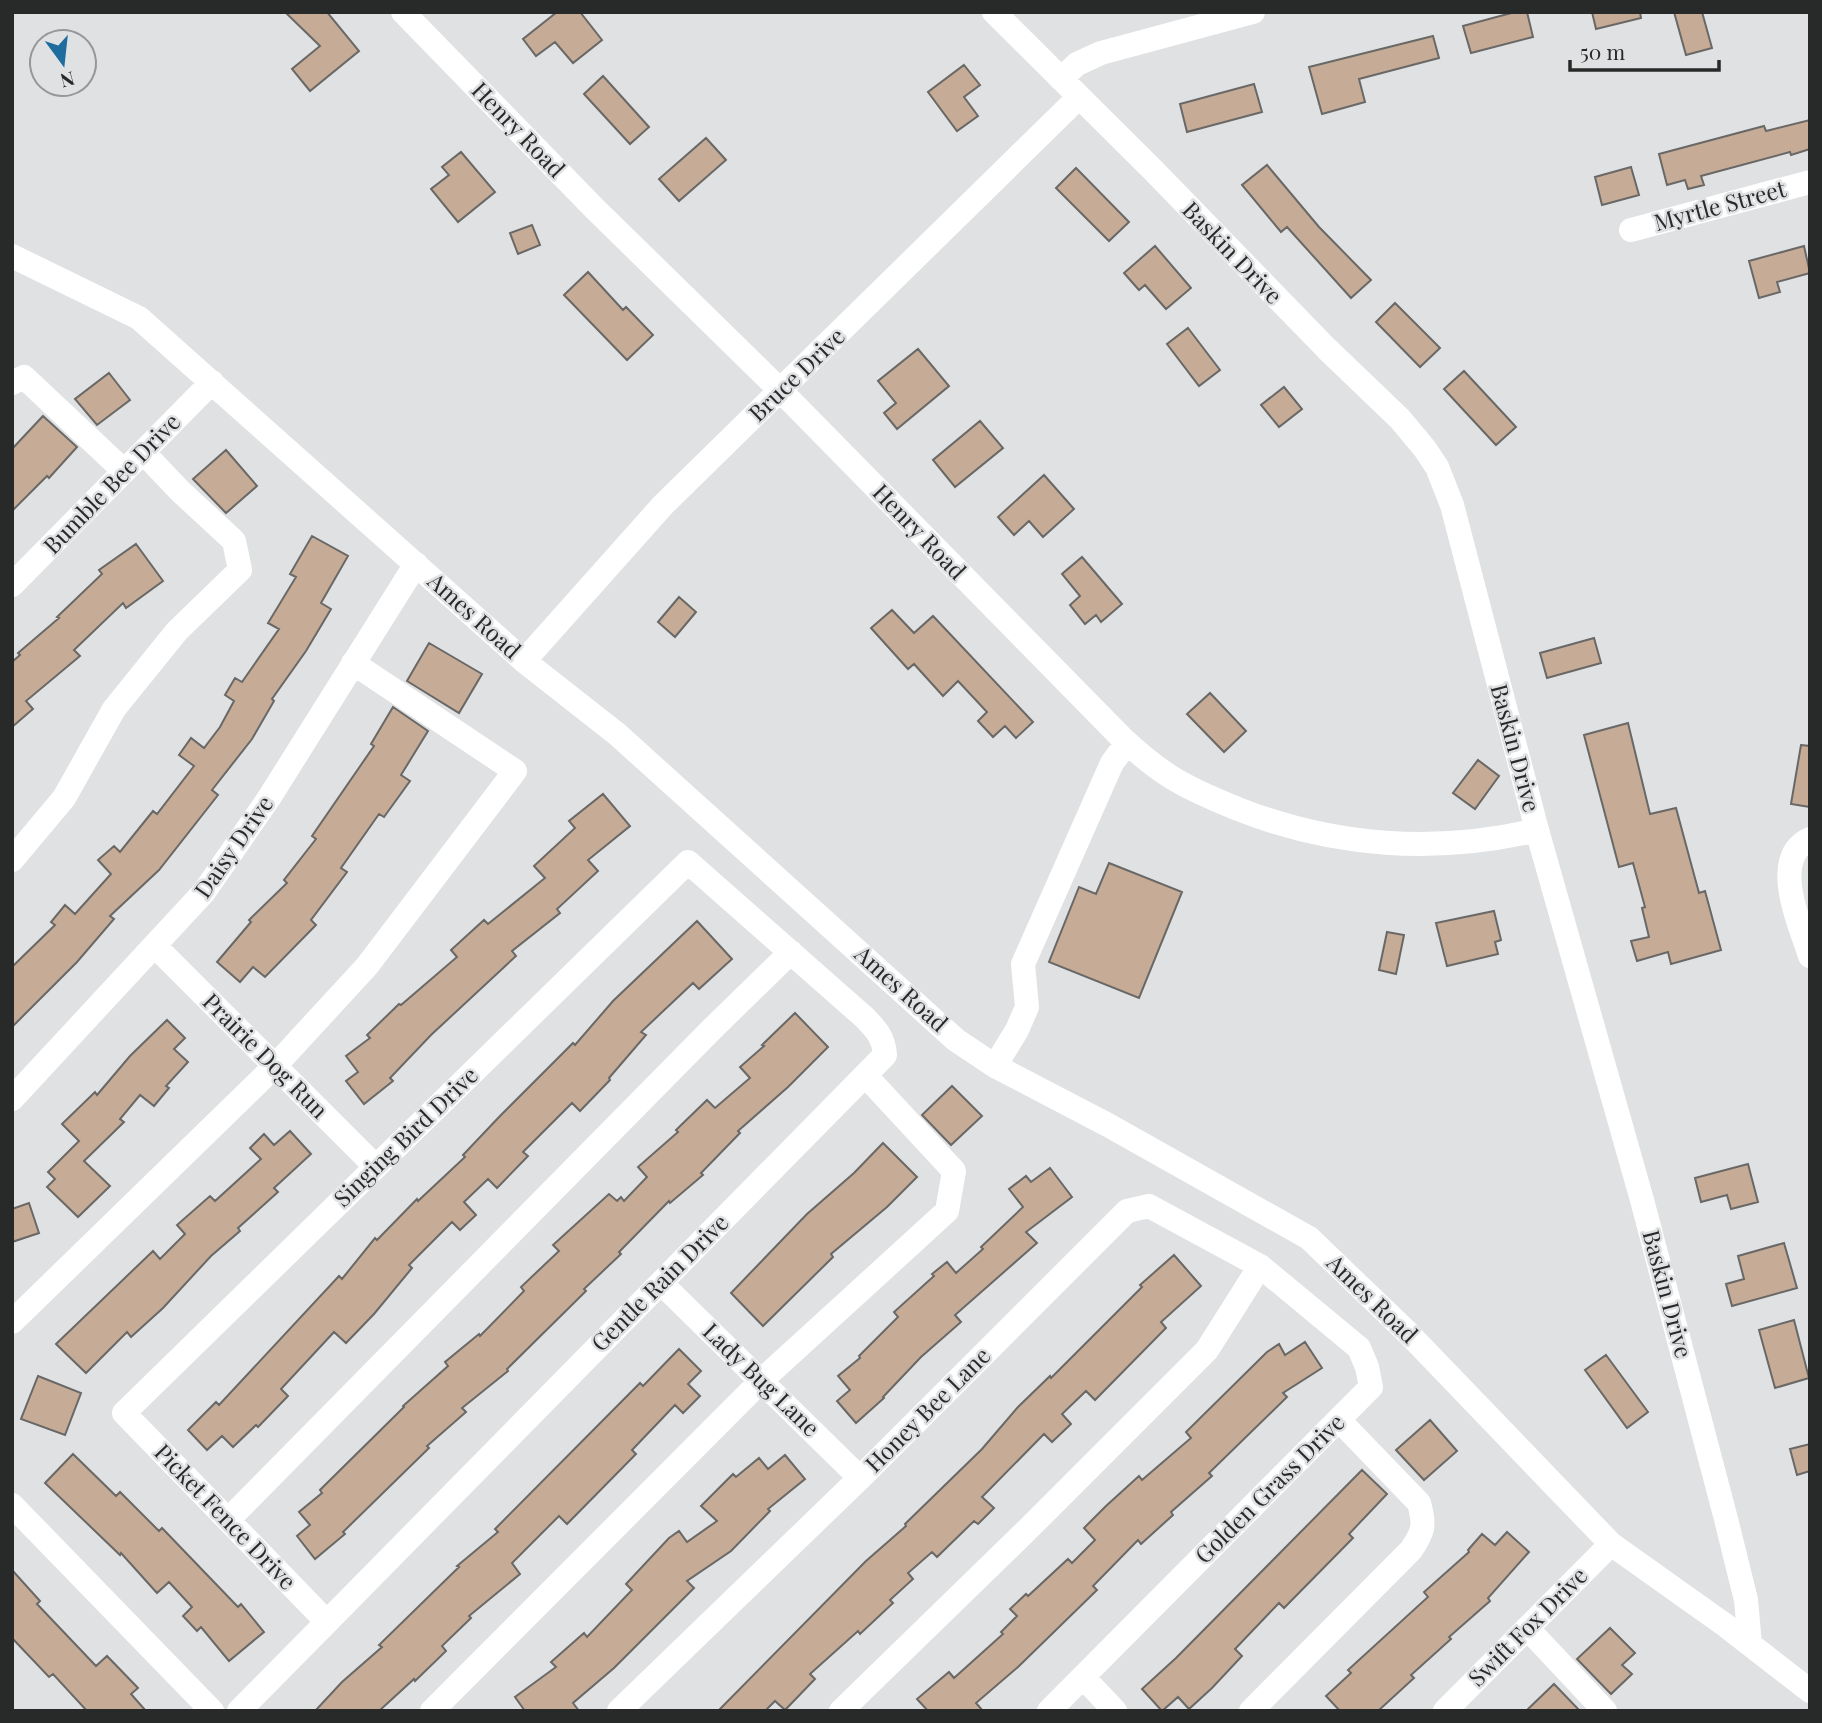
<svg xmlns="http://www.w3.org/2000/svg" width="1822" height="1723" viewBox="0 0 1822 1723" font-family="'Playfair Display',serif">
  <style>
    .building { fill: #c6ac97; stroke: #696866; stroke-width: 2 }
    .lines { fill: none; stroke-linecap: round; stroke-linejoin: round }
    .minor { stroke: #fff; stroke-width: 24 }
    .labels { text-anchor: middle; stroke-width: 5; stroke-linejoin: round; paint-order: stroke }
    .street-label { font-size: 23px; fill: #282929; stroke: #dfe1e3 }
  </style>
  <rect width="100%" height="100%" fill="#dfe1e3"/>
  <path class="building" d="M 285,12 L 327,12 L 359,51 L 310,91 L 292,69 L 320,46 Z
    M 557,12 L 580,12 L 602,40 L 573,63 L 555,42 L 536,56 L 523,39 Z
    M 1515,12 L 1527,12 L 1533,37 L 1471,53 L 1463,26 Z
    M 1592,12 L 1640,12 L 1641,18 L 1596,29 Z
    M 1674,12 L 1702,12 L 1712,48 L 1686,55 Z
    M 1433,36 L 1439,58 L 1359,79 L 1365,102 L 1322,114 L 1309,67 Z
    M 964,65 L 980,85 L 964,97 L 978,116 L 957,131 L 928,92 Z
    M 603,76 L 649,127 L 630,144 L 584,94 Z
    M 1254,84 L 1262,112 L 1187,132 L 1180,104 Z
    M 1810,120 L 1810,149 L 1791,155 L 1790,152 L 1701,176 L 1704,185 L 1688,189 L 1685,180 L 1667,185 L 1659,154 L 1764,126 L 1766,131 Z
    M 706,138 L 726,160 L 679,201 L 659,179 Z
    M 461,152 L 495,192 L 458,222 L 431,189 L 449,175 L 442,167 Z
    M 1267,165 L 1319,227 L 1371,280 L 1351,298 L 1287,227 L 1281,232 L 1242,185 Z
    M 1631,167 L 1639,195 L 1602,205 L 1595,177 Z
    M 1076,168 L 1129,222 L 1109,241 L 1056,188 Z
    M 532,225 L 540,245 L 518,254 L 510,233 Z
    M 1155,246 L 1191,288 L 1166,309 L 1145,285 L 1139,290 L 1124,273 Z
    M 1804,246 L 1810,273 L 1777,282 L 1780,292 L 1759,298 L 1749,261 Z
    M 588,272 L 623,310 L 626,307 L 653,335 L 627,360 L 564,295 Z
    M 1395,303 L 1440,348 L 1420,367 L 1376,322 Z
    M 1188,328 L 1220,370 L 1199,386 L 1167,344 Z
    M 918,349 L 949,386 L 897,429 L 884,413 L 896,403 L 878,381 Z
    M 1464,371 L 1516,427 L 1496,445 L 1444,389 Z
    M 109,373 L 130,400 L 97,425 L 75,399 Z
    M 1284,387 L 1302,409 L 1279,427 L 1261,405 Z
    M 43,416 L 77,447 L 49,478 L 47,476 L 12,511 L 12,449 Z
    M 980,421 L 1003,448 L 955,487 L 933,460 Z
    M 226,450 L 257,486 L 226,513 L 193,479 Z
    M 1044,475 L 1074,509 L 1043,537 L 1029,521 L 1014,535 L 998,517 Z
    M 312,536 L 348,556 L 321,603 L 331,609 L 306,651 L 272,699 L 274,701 L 252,739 L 212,790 L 218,795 L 159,870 L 110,916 L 114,919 L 77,962 L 12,1027 L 12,967 L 55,925 L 51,922 L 65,905 L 75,914 L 111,874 L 98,860 L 114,846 L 120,852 L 153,811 L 157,814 L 194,766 L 179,755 L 191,738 L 204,748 L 220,727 L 234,701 L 225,695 L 235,678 L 242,682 L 279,629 L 268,623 L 296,577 L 290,574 Z
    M 136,544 L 163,581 L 126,608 L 123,603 L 74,650 L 80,656 L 26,701 L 33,709 L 12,727 L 12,662 L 20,655 L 18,653 L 59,618 L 57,617 L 102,574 L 99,570 Z
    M 1082,557 L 1122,604 L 1101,622 L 1096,615 L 1085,624 L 1070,605 L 1080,596 L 1062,574 Z
    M 679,597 L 696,612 L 675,637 L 658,622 Z
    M 892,610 L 914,633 L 933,616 L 1033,722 L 1016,738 L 1005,726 L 993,737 L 978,721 L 987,712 L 958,681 L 943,696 L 914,664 L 908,669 L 871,628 Z
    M 1594,638 L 1601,663 L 1547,678 L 1540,653 Z
    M 429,643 L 482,674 L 459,713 L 407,681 Z
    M 1210,693 L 1246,731 L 1224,752 L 1187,714 Z
    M 393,707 L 428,731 L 401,775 L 410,781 L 384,817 L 379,814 L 341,868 L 347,872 L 311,920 L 316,925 L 265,977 L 253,967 L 240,982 L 217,962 L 251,922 L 249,920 L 287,883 L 284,880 L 316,839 L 312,836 L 374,746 L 371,744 Z
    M 1628,723 L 1650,814 L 1676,808 L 1699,893 L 1705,891 L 1721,950 L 1671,964 L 1668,952 L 1637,961 L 1631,941 L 1649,937 L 1642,908 L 1645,907 L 1633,863 L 1619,867 L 1584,735 Z
    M 1801,745 L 1810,746 L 1810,807 L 1791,804 Z
    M 1478,760 L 1499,776 L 1475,809 L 1453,793 Z
    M 603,794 L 630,826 L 588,860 L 598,871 L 557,909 L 560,913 L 512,951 L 516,956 L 431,1035 L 390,1078 L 393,1081 L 364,1104 L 346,1081 L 358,1072 L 346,1056 L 370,1038 L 367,1035 L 399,1004 L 401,1005 L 457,957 L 451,950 L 484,920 L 488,924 L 545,878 L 534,866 L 575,828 L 569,821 Z
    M 1109,863 L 1182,892 L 1139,998 L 1049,962 L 1079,887 L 1096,894 Z
    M 1494,911 L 1501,940 L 1495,942 L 1498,954 L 1447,966 L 1436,923 Z
    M 697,921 L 732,959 L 699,989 L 693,983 L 641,1032 L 646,1035 L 609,1078 L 610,1080 L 580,1111 L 572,1103 L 523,1152 L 528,1156 L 497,1188 L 488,1179 L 464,1202 L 476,1215 L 460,1230 L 452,1222 L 409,1265 L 412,1268 L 374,1314 L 346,1343 L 334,1332 L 281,1389 L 288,1396 L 258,1427 L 256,1425 L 233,1447 L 222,1436 L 207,1450 L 188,1430 L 216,1402 L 219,1405 L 339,1276 L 342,1279 L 375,1238 L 377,1240 L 417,1199 L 418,1201 L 465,1157 L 463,1155 L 500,1116 L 573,1043 L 575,1045 L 613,1001 Z
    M 1387,932 L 1404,935 L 1396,974 L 1379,970 Z
    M 795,1013 L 828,1047 L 788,1087 L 738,1131 L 740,1133 L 701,1173 L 703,1175 L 670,1203 L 669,1201 L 619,1252 L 621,1254 L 584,1289 L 586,1291 L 507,1369 L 508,1371 L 462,1408 L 466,1412 L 427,1446 L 429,1448 L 343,1532 L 345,1534 L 315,1559 L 297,1536 L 310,1525 L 299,1512 L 322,1493 L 320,1490 L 404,1407 L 403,1406 L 448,1366 L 445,1362 L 479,1334 L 480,1336 L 524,1291 L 521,1287 L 559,1251 L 553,1245 L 609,1194 L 617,1201 L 621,1197 L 624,1201 L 647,1177 L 638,1167 L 678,1132 L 676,1130 L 707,1100 L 715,1108 L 750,1078 L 740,1067 L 764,1046 L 762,1045 Z
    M 167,1020 L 185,1038 L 174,1049 L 188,1062 L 166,1086 L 169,1088 L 154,1106 L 140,1095 L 120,1119 L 124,1122 L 84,1161 L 110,1186 L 78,1217 L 47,1187 L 55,1179 L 48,1172 L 79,1141 L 62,1124 L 95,1092 L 97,1095 L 130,1056 Z
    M 952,1086 L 982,1116 L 951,1145 L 922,1115 Z
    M 290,1131 L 311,1154 L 274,1188 L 278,1192 L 238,1228 L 240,1231 L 211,1256 L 163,1308 L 131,1337 L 127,1332 L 86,1373 L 56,1344 L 153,1251 L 160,1259 L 185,1234 L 177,1225 L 210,1196 L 215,1201 L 261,1159 L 250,1148 L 264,1134 L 274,1145 Z
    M 883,1143 L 917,1177 L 887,1207 L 831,1254 L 833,1257 L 763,1326 L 731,1293 L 807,1214 L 854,1173 Z
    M 1748,1164 L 1758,1202 L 1731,1209 L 1727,1195 L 1701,1202 L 1695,1178 Z
    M 1050,1168 L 1072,1197 L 1026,1232 L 1037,1243 L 955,1315 L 961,1322 L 921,1357 L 883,1397 L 884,1398 L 856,1423 L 837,1401 L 850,1390 L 838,1376 L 860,1358 L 859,1356 L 898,1317 L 894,1312 L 934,1276 L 932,1274 L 947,1262 L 956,1273 L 983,1249 L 981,1247 L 1023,1207 L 1009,1189 L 1026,1176 L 1031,1182 Z
    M 29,1203 L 39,1233 L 12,1242 L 12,1209 Z
    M 1784,1243 L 1797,1288 L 1732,1306 L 1726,1284 L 1744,1279 L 1738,1256 Z
    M 1174,1255 L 1201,1286 L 1161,1322 L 1166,1328 L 1095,1400 L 1086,1391 L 1062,1414 L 1071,1424 L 1052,1442 L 1044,1434 L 982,1497 L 994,1508 L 978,1524 L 974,1521 L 937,1557 L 932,1552 L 908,1573 L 913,1579 L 890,1600 L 893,1603 L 860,1634 L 858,1631 L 810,1674 L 815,1679 L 785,1710 L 775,1701 L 765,1711 L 718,1711 L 866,1561 L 906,1526 L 905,1524 L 982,1449 L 1018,1407 L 1050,1376 L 1051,1378 L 1142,1287 L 1140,1285 Z
    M 1794,1320 L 1809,1378 L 1775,1388 L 1759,1330 Z
    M 1305,1342 L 1322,1368 L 1283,1393 L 1287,1397 L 1209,1473 L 1212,1476 L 1171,1512 L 1173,1515 L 1141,1544 L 1138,1540 L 1093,1586 L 1097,1590 L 1018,1667 L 976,1703 L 983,1711 L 928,1711 L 917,1699 L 949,1672 L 954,1678 L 1003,1634 L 1001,1632 L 1017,1616 L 1010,1609 L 1026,1594 L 1028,1596 L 1068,1559 L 1072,1563 L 1095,1540 L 1084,1528 L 1106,1506 L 1139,1476 L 1142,1480 L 1191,1438 L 1186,1432 L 1267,1352 L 1279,1344 L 1285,1355 Z
    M 679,1349 L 701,1371 L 688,1384 L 700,1396 L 683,1413 L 675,1405 L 632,1450 L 636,1454 L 567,1524 L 559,1516 L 512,1563 L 520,1574 L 469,1616 L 471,1618 L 442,1646 L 446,1651 L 415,1681 L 414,1679 L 379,1711 L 315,1711 L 342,1682 L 382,1647 L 379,1645 L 459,1567 L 457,1566 L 498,1532 L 495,1529 L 640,1383 L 643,1386 Z
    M 1606,1355 L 1648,1412 L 1627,1428 L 1585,1370 Z
    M 38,1376 L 81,1393 L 65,1435 L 21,1419 Z
    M 1430,1420 L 1457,1451 L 1424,1480 L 1396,1450 Z
    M 1810,1444 L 1810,1471 L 1797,1475 L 1790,1449 Z
    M 73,1454 L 116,1496 L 120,1492 L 159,1531 L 162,1528 L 238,1607 L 241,1604 L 264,1632 L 229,1661 L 201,1627 L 197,1631 L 183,1616 L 192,1607 L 169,1582 L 157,1593 L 121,1553 L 120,1555 L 45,1483 Z
    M 785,1455 L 805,1479 L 768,1509 L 770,1511 L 731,1551 L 687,1581 L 694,1588 L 614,1668 L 573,1703 L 579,1711 L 525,1711 L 515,1697 L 556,1667 L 551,1662 L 584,1633 L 587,1637 L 632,1590 L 626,1584 L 669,1538 L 679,1531 L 687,1542 L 717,1521 L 701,1506 L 733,1474 L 736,1477 L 759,1458 L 768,1469 Z
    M 1362,1470 L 1387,1494 L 1349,1534 L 1353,1538 L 1284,1608 L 1279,1603 L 1235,1649 L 1242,1656 L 1212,1688 L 1189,1709 L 1178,1697 L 1162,1711 L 1142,1689 L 1176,1658 Z
    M 1507,1532 L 1529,1552 L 1488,1598 L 1490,1601 L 1449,1637 L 1451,1639 L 1411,1675 L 1414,1678 L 1378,1711 L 1340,1711 L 1326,1696 L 1351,1673 L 1348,1670 L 1428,1597 L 1424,1592 L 1469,1552 L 1468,1550 L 1482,1534 L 1495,1545 Z
    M 12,1570 L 40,1601 L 37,1604 L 96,1666 L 107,1656 L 138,1688 L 131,1694 L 146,1711 L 87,1711 L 53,1674 L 49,1677 L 12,1638 Z
    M 1610,1628 L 1635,1653 L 1622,1665 L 1632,1674 L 1611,1694 L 1577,1659 Z
    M 1554,1684 L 1580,1711 L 1526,1711 Z"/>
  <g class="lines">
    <path class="minor" d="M 403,12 L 594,208 L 781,391 L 1121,737 C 1137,752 1153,766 1171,777 C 1191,790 1216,800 1238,809 C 1334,847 1437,854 1537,830
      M 994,12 L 1153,170 L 1327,349 L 1400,419 L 1425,449 L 1437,467 L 1452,505 L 1537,830 L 1642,1200 L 1726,1519 L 1746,1600 L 1750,1644
      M 1061,79 L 1077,64 L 1101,53 L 1253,12
      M 1631,230 L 1810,182
      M 12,256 L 139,318 L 524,661 L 617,734 L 956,1040 L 995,1066 L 1108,1125 L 1309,1238 L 1408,1333 L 1611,1544 L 1725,1625 L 1810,1691
      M 12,383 L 24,377 L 124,471
      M 12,585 L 212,382
      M 524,661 L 663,505 L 1078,98
      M 1810,839 C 1769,858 1800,924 1810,956
      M 12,860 L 64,798 L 114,709 L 177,631 L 240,570 L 234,541 L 180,491 L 143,452
      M 155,946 L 376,1167
      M 995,1066 L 1017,1030 L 1027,1007 L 1023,964 L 1112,763 L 1127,743
      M 12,1099 L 204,892 L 269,798 L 416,564
      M 661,1283 L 860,1478
      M 12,1322 L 275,1066 L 367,966 L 515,771 L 353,663
      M 12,1505 L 212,1711
      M 228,1520 L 713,1028 L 791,952
      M 1527,1628 L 1605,1711
      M 1083,1677 L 1115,1711
      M 239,1711 L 327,1622 L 885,1055 C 884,1038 876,1029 864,1017 L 688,862 L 124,1413 L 327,1622
      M 432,1711 L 761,1381 L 947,1211 L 954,1171 L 865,1075
      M 619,1711 L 860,1478 L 1127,1211 L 1149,1206 L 1260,1266 L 1359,1348 L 1367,1367 L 1371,1387 L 1049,1711
      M 841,1711 L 1025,1532 L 1207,1350 L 1260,1266
      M 1251,1711 L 1411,1550 C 1424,1531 1425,1525 1419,1503 L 1339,1420
      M 1445,1711 L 1611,1544"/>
  </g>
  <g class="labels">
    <g class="street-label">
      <text transform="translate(518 130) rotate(46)" y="8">Henry Road</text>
      <text transform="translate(1720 206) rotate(-15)" y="8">Myrtle Street</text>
      <text transform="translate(1232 253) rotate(46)" y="8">Baskin Drive</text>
      <text transform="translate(797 375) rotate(-44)" y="8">Bruce Drive</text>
      <text transform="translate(112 484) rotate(-46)" y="8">Bumble Bee Drive</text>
      <text transform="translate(919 532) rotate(46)" y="8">Henry Road</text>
      <text transform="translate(474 616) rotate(42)" y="8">Ames Road</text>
      <text transform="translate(1515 748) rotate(75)" y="8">Baskin Drive</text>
      <text transform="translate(234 847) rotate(-55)" y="8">Daisy Drive</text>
      <text transform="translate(901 989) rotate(42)" y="8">Ames Road</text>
      <text transform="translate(265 1056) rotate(45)" y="8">Prairie Dog Run</text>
      <text transform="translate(406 1137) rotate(-44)" y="8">Singing Bird Drive</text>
      <text transform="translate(660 1283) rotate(-45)" y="8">Gentle Rain Drive</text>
      <text transform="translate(1667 1294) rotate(75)" y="8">Baskin Drive</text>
      <text transform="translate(1372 1299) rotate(44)" y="8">Ames Road</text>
      <text transform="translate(761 1380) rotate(44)" y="8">Lady Bug Lane</text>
      <text transform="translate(928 1410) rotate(-45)" y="8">Honey Bee Lane</text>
      <text transform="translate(1270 1489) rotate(-45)" y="8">Golden Grass Drive</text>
      <text transform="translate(225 1517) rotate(46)" y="8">Picket Fence Drive</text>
      <text transform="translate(1528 1627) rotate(-45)" y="8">Swift Fox Drive</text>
    </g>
  </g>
  <rect width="1822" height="1723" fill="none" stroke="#282929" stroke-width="28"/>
  <g transform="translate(63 63) rotate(165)"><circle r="33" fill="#dfe1e3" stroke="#969799" stroke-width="2"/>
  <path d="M0-5L12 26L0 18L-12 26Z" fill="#1f6c9f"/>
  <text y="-10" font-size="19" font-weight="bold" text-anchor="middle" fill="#282929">N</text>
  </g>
  <path d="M1570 60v10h149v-10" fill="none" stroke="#282929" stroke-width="3.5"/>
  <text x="1580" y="60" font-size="21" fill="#282929" stroke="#dfe1e3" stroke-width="5" paint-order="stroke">50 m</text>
</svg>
